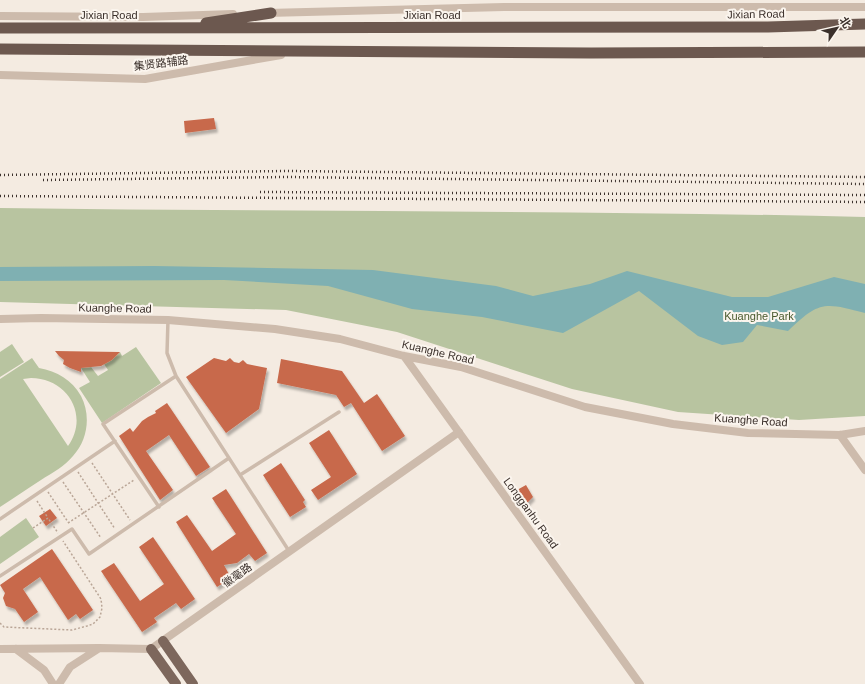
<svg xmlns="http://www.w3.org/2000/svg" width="865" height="684" viewBox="0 0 865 684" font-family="Arial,'Noto Sans SC',sans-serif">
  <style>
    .green { fill: #b8c4a0; fill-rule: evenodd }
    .water { fill: #7fb0b2 }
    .building { fill: #c8694b; filter: url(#shadow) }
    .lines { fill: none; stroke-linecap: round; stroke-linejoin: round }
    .path { stroke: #b9a596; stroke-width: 1.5; stroke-dasharray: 2 2; stroke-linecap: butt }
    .service { stroke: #cdbbac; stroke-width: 3.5 }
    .tertiary { stroke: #cdbbac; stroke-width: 8 }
    .primary { stroke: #7d675c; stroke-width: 10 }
    .trunk { stroke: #6c584f; stroke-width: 11 }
    .rail { stroke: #3b302b; stroke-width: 2.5; stroke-dasharray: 1 3; stroke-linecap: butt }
    .labels { text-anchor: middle; stroke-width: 4; stroke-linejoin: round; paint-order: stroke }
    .street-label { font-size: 11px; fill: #3b302b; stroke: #fbf5ee }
    .park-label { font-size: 11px; fill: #4a5a2e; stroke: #fbf5ee }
  </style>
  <defs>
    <filter id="shadow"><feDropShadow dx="2" dy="3.5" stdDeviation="1" flood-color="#0004"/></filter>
  </defs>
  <rect width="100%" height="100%" fill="#f4ebe1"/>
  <path class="green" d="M 0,208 C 288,212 577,210 865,217 L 865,416 L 799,420 L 678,412 L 572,389 L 397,332 L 286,310 L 0,302 Z
    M 12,344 L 24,362 L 0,377 L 0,352 Z
    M 136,347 L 161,383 L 102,423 L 79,388 L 90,382 L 81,368 L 91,367 L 98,376 L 108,370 L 104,364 L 112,360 L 120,352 L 122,356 Z
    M 32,358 L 39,368 C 57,371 72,380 81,396 C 91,415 88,440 73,456 C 65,466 52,473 41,480 C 27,489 14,498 0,507 L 0,379 ZM 31,378 C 67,378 90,415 68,446 L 23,379 Z
    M 26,518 L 39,537 L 0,564 L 0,537 Z"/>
  <path class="water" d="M 154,266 L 373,270 L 496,286 L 533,296 L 590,284 L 627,271 L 732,297 L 768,297 L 834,277 L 865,284 L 865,313 C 824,302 819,301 788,331 L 757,325 L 743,342 L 722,345 L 698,336 L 639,291 L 563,333 L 482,317 L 412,309 L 328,286 L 224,280 L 0,281 L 0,267 Z"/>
  <path class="building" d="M 214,118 L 216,129 L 185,133 L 184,121 Z
    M 55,351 L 120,352 L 112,360 L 101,366 L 81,368 L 81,372 L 70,368 L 63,364 L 64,360 L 59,356 Z
    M 214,358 L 226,361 L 230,358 L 234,362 L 239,363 L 243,360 L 247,364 L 267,368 L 259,409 L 226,433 L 186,377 Z
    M 281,359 L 342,371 L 364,403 L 377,394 L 405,436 L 382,451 L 351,403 L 344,407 L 336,395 L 277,383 Z
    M 167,403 L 210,467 L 196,476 L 169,435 L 146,451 L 173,490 L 160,500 L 119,436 L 130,428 L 133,432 L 142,421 L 148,417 L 156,413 L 155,411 Z
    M 329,430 L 357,474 L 318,500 L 311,490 L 331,477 L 309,443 Z
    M 281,463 L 305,500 L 303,502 L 306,507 L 290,517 L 263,475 Z
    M 526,485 L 533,497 L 527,503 L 517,490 Z
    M 226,489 L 267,553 L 255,561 L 249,554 L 237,563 L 224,565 L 231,578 L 217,587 L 176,522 L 187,515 L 212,551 L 236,534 L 212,498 Z
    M 50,509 L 57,518 L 46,526 L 39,516 Z
    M 153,537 L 195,599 L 181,609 L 176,603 L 154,618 L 157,622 L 142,632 L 101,571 L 114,563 L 140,601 L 164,584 L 139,547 Z
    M 52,549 L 93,610 L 80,619 L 76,614 L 68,620 L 40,577 L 23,589 L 38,612 L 24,622 L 15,609 L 6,606 L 3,598 L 5,593 L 0,585 Z"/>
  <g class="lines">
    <path class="path" d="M 92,463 L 130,520
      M 78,472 L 115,529
      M 63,482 L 101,538
      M 48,492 L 68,522
      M 37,501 L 48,518
      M 68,523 L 134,480
      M 33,528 L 48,518 L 58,533
      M 0,623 L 4,627 L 72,630 L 87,626 L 93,624 L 100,617 L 102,608 L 101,599 L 63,541"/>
    <path class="service" d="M 168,320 L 167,353 L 176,376 L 289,551
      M 240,475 L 339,412
      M 159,507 L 103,424 L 176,376
      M 0,519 L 115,441
      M 0,576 L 72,529 L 89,554 L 229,458"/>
    <path class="tertiary" d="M 267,13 L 504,7 L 865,7
      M 0,16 L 143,17 L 233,14
      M 0,75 L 145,79 L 281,55
      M 0,319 L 41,318 L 168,320 L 275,329 L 340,339 L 404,356 L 461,367 L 585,407 L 673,424 L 748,433 L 840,435 L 865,431
      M 404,356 L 640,684
      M 840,435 L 865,470
      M 0,649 L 99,648 L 151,649 L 459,432
      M 16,649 L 44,670 L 53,684
      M 59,684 L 70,667 L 98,649"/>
    <path class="primary" d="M 163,641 L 193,684
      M 151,649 L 176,684"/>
    <path class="trunk" d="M 206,23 L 271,13
      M 0,28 L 768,27 L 865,24
      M 0,49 L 591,53 L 865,52"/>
    <path class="rail" d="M 0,175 L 285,171 L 865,177
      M 43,180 L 286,177 L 865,184
      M 260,192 L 865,195
      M 0,196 L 865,202"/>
  </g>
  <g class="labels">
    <g class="street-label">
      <text transform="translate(756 14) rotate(-1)" y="4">Jixian Road</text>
      <text x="109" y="19">Jixian Road</text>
      <text x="432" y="19">Jixian Road</text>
      <text transform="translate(161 63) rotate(-7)" y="4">集贤路辅路</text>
      <text transform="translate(115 308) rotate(1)" y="4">Kuanghe Road</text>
      <text transform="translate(438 352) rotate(13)" y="4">Kuanghe Road</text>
      <text transform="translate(751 420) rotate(4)" y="4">Kuanghe Road</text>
      <text transform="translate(531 513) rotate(54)" y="4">Longganhu Road</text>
      <text transform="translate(237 575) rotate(-35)" y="4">徽毫路</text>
    </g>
    <g class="park-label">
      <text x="759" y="320">Kuanghe Park</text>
    </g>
  </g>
  <g transform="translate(837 28) rotate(56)" stroke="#fbf5ee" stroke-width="3" paint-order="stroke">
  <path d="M0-3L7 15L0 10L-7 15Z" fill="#3b302b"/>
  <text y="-6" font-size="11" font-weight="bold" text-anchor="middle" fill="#3b302b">北</text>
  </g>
</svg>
